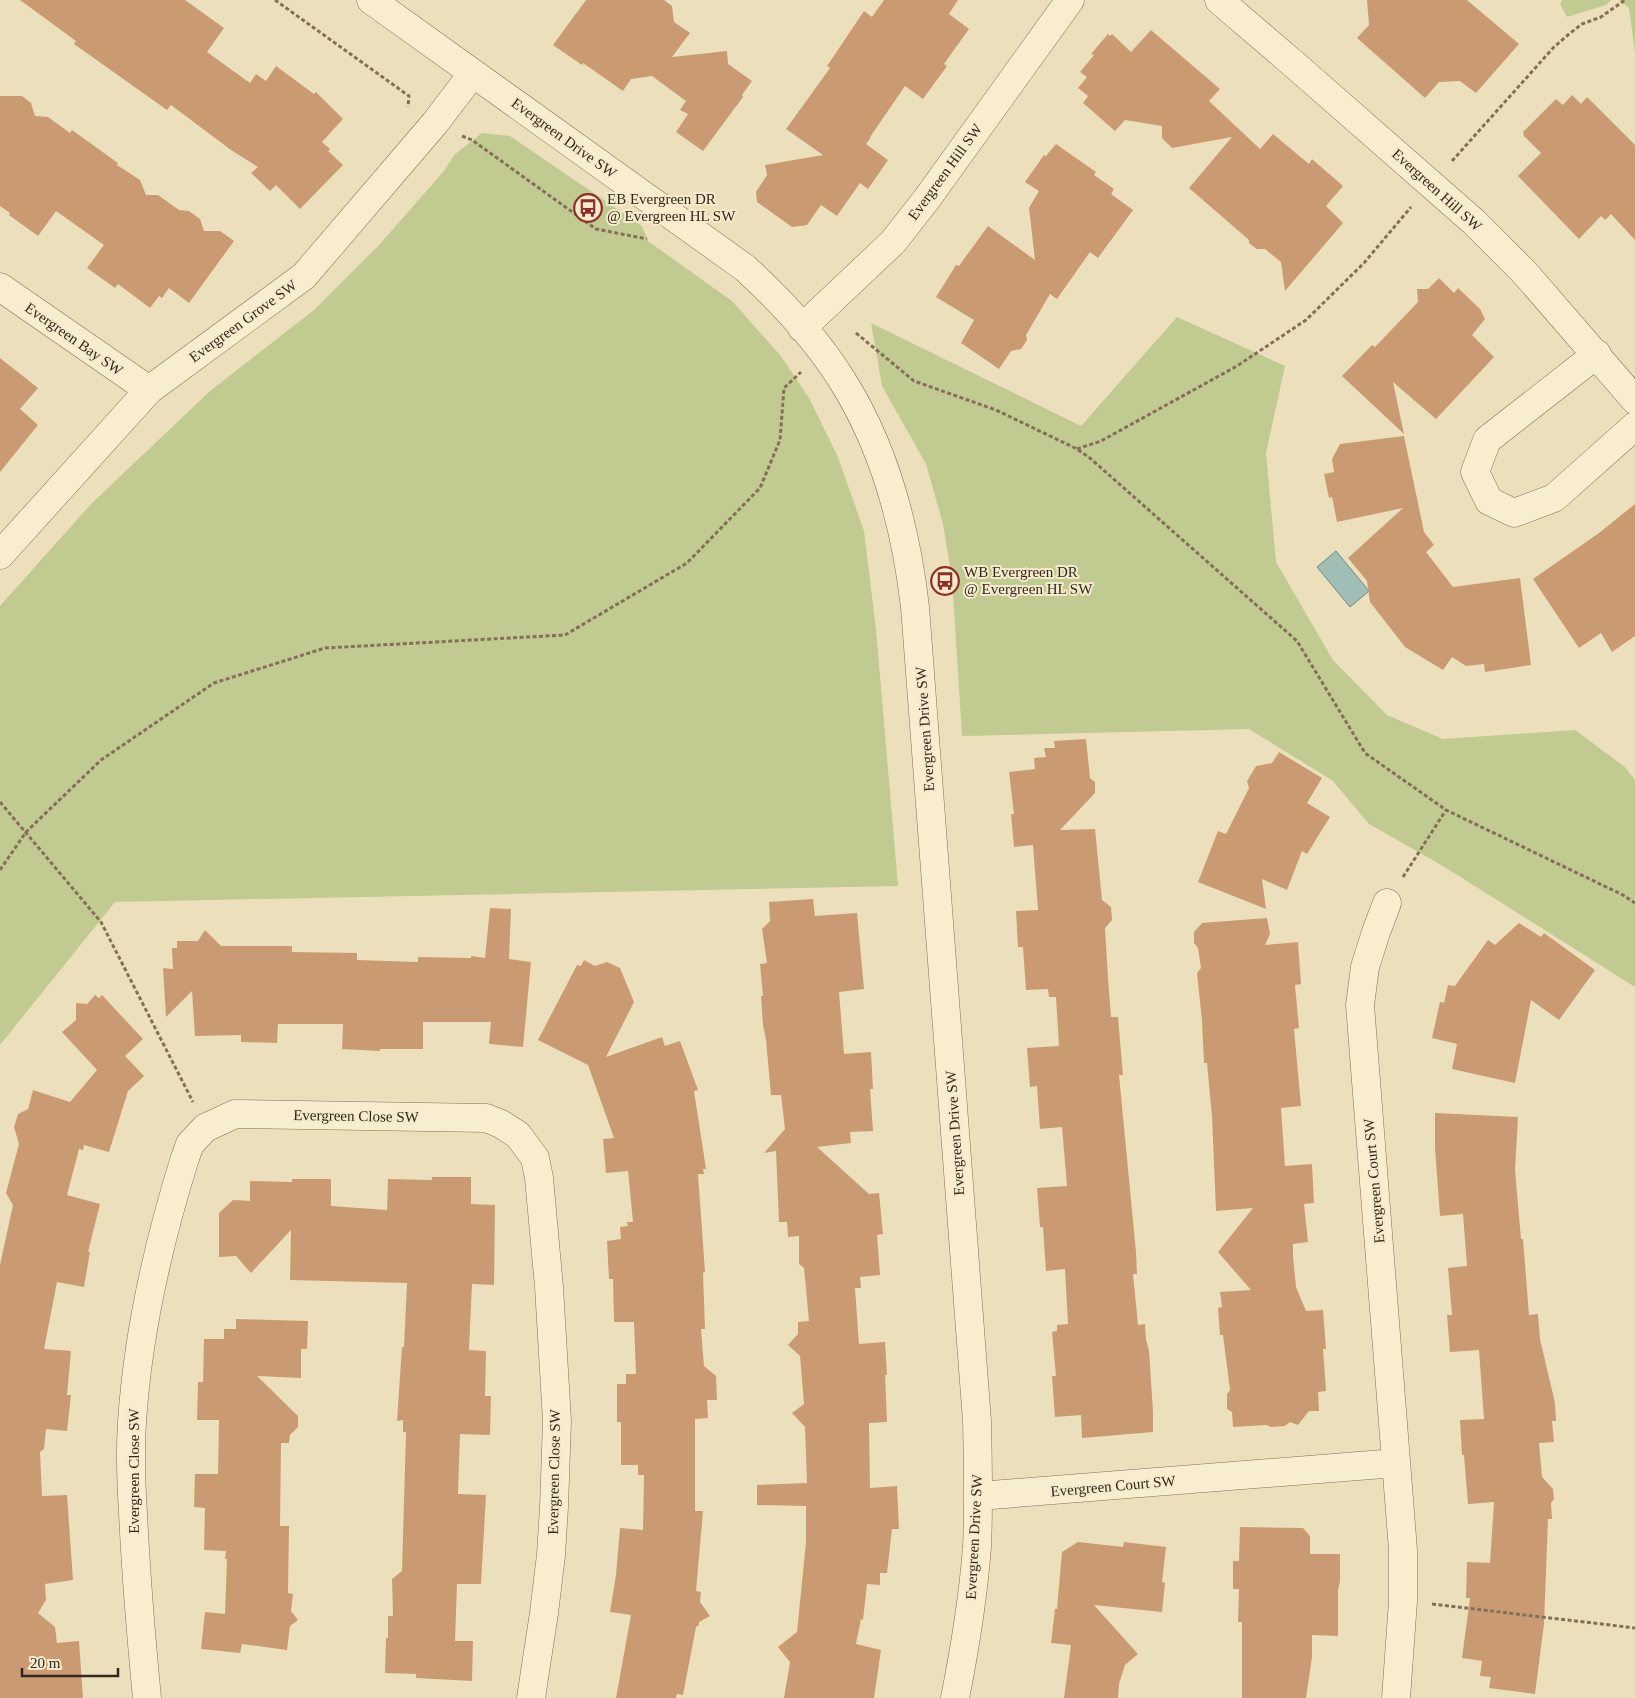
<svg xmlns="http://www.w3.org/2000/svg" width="1635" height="1698" viewBox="0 0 1635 1698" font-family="Georgia,serif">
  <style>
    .green { fill: #c1ca91 }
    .water { fill: #a0beb6; stroke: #688b84 }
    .building { fill: #ca9b73 }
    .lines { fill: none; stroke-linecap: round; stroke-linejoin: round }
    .minor-casing { stroke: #847056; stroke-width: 29 }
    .path { stroke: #847056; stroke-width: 3; stroke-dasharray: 4 2.5; stroke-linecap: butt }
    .minor { stroke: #f8eecf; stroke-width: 28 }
    .labels { text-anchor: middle; stroke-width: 4; stroke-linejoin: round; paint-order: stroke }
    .street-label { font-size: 15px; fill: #33281b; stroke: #f4eacc }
    .poi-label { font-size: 15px; fill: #33281b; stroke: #f4eacc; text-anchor: start }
  </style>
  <rect width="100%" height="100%" fill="#ece0bc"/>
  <path class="green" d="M 1562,0 L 1611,0 L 1606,5 L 1567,17 L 1560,4 Z
    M 1619,0 L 1635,0 L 1635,53 L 1629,8 Z
    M 482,133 L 510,136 L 642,226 L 648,241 L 732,301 L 781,356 L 809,398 L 838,457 L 864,531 L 876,629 L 898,886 L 115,902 L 0,1045 L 0,606 L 91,504 L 210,391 L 314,310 L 379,245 L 444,171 L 454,155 Z
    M 1177,317 L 1285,366 L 1266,453 L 1276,562 L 1333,660 L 1387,715 L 1443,739 L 1575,730 L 1625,767 L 1635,780 L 1635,987 L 1443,866 L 1369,824 L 1333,781 L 1249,729 L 962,736 L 952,578 L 943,524 L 926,464 L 882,386 L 871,323 L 1081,426 Z"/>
  <path class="water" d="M 1336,551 L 1369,591 L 1350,607 L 1317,567 Z"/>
  <path class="building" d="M 20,0 L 185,0 L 224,28 L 207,52 L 250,83 L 256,74 L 266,81 L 276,66 L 314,94 L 316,92 L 343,119 L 322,142 L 330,149 L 328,151 L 343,165 L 300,209 L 276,185 L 270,191 L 251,173 L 258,167 L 231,150 L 171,105 L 167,110 L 74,44 L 76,41 Z
    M 586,0 L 664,0 L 672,6 L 674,22 L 690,33 L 672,57 L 727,51 L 728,64 L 752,81 L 742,95 L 743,97 L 703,151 L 676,132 L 688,114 L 680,110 L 686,101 L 652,76 L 631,79 L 623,91 L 583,63 L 582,65 L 553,45 Z
    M 884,0 L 958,0 L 949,14 L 969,29 L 944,64 L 947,66 L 923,99 L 905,86 L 870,137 L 871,137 L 866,144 L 888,160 L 868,189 L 860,183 L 837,216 L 821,205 L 807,225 L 792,227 L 757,202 L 756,192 L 767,175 L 765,165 L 823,155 L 786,129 L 830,68 L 827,66 L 864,11 L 872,17 Z
    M 1367,0 L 1467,0 L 1519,44 L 1476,93 L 1460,81 L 1439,82 L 1425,98 L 1357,38 L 1369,25 Z
    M 1151,30 L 1220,89 L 1209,101 L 1260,149 L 1273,134 L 1309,164 L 1312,159 L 1343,186 L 1326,206 L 1343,223 L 1285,291 L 1281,262 L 1265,249 L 1257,249 L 1249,243 L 1249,240 L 1189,188 L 1232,137 L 1172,148 L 1162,138 L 1162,126 L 1125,120 L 1115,131 L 1083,103 L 1088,96 L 1078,88 L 1087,77 L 1080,72 L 1094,55 L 1091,54 L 1108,34 L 1110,36 L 1112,34 L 1131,52 Z
    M 1572,95 L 1581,104 L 1587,97 L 1635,145 L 1635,240 L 1611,214 L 1605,220 L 1601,216 L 1579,239 L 1518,176 L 1541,153 L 1523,135 L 1524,134 L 1523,132 L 1556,99 L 1563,105 Z
    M 0,96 L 22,96 L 31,103 L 35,116 L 48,117 L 70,133 L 72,130 L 118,163 L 117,165 L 140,180 L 146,195 L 158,195 L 179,210 L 189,211 L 200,219 L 204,231 L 220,231 L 234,241 L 189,303 L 169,288 L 162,298 L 159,296 L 150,308 L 118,284 L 115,288 L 87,268 L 104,245 L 56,211 L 38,236 L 9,215 L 10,213 L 0,206 Z
    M 1056,144 L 1096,172 L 1094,175 L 1114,189 L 1111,194 L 1133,210 L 1098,258 L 1090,252 L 1057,299 L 1050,294 L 1026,335 L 1027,340 L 1021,349 L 1011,351 L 999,369 L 961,343 L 974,320 L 936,297 L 956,265 L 959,266 L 988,226 L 1035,260 L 1029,208 L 1039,191 L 1025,182 L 1044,155 L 1046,156 Z
    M 1439,278 L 1454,293 L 1458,288 L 1480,309 L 1485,319 L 1472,335 L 1494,357 L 1436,419 L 1393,382 L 1404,434 L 1342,376 L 1372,345 L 1375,347 L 1418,302 L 1417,289 L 1428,289 Z
    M 0,358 L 38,388 L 20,409 L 38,425 L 0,472 Z
    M 1404,436 L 1424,532 L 1434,545 L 1426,552 L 1453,587 L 1520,578 L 1531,665 L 1485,672 L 1484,664 L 1466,666 L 1452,657 L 1443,670 L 1405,647 L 1370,602 L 1367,581 L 1348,558 L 1403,508 L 1337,522 L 1332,497 L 1329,498 L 1324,474 L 1334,472 L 1332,459 L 1340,444 Z
    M 1635,504 L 1635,636 L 1612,652 L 1601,633 L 1579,648 L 1533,579 L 1599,533 Z
    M 1086,739 L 1090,778 L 1095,782 L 1095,793 L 1060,830 L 1095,829 L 1102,900 L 1111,907 L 1112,920 L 1105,928 L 1108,978 L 1111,1017 L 1118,1017 L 1123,1075 L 1119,1075 L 1136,1252 L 1137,1274 L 1133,1274 L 1138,1325 L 1145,1324 L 1146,1340 L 1149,1350 L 1153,1412 L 1153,1432 L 1082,1438 L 1081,1415 L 1055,1417 L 1052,1376 L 1056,1376 L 1052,1332 L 1057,1331 L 1057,1325 L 1068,1324 L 1065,1269 L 1046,1271 L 1043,1227 L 1040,1227 L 1037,1188 L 1067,1186 L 1062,1127 L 1040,1129 L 1037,1086 L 1030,1087 L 1027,1048 L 1059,1046 L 1056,997 L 1049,997 L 1048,989 L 1026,990 L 1023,947 L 1018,947 L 1016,911 L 1038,910 L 1033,845 L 1014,847 L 1011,814 L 1014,814 L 1009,772 L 1035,769 L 1034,758 L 1046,757 L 1044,748 L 1055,748 L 1054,741 Z
    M 1279,752 L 1322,778 L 1307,803 L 1330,817 L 1307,854 L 1302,851 L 1287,890 L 1262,879 L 1266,909 L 1198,882 L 1218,831 L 1226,834 L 1249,788 L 1247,781 L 1256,766 L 1272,763 Z
    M 813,899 L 815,916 L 857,913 L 864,989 L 839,992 L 844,1054 L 871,1052 L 873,1089 L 870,1089 L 873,1131 L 850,1132 L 851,1143 L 817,1147 L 869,1194 L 879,1193 L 883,1234 L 877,1235 L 880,1275 L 860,1277 L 861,1288 L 855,1288 L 859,1344 L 885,1342 L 887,1375 L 885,1375 L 887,1422 L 869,1423 L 870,1488 L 897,1486 L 899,1529 L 892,1529 L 887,1573 L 880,1573 L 880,1585 L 867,1584 L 863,1620 L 861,1619 L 856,1644 L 881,1650 L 874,1698 L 784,1698 L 790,1662 L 778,1647 L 797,1632 L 806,1542 L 806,1506 L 757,1505 L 757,1485 L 807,1483 L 805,1427 L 792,1413 L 804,1404 L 800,1356 L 788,1345 L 798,1334 L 798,1322 L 809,1321 L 804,1268 L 799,1264 L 799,1236 L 788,1237 L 787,1222 L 779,1222 L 776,1151 L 764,1153 L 785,1129 L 781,1095 L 771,1095 L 766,1040 L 763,1025 L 761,996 L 763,996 L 760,964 L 767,963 L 762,929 L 770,921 L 769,902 Z
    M 490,908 L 511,909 L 509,959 L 531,962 L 523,1047 L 489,1044 L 491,1022 L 423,1022 L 423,1049 L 380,1049 L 380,1051 L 342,1049 L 343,1024 L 278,1024 L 277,1043 L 241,1042 L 241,1035 L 195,1036 L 192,991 L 166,1017 L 163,968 L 173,969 L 172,948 L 177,948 L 177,941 L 198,941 L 205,930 L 221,946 L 292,946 L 292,952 L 357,953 L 357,960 L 418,962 L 418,957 L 471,958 L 471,956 L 485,958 Z
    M 1267,918 L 1270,934 L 1265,945 L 1298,942 L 1301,984 L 1295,985 L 1299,1028 L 1294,1029 L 1301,1106 L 1281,1108 L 1285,1166 L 1312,1164 L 1314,1203 L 1304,1204 L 1308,1242 L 1293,1244 L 1293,1256 L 1296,1287 L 1306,1311 L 1323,1310 L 1326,1349 L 1323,1349 L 1326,1391 L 1318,1392 L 1319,1411 L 1309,1411 L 1298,1425 L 1290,1422 L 1285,1426 L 1271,1427 L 1266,1425 L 1233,1427 L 1232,1412 L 1227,1409 L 1227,1394 L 1230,1390 L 1223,1335 L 1220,1335 L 1218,1308 L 1222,1307 L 1220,1292 L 1251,1290 L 1218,1252 L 1253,1208 L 1216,1211 L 1212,1116 L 1207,1063 L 1204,1063 L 1202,1021 L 1197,973 L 1201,968 L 1198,948 L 1194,943 L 1194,932 L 1202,923 Z
    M 1519,923 L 1541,937 L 1544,933 L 1595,970 L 1559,1020 L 1531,1000 L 1515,1083 L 1452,1069 L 1457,1044 L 1432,1038 L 1440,1002 L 1444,1003 L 1448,985 L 1455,986 L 1488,940 L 1495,945 Z
    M 584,960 L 595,966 L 607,962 L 620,968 L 634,1002 L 606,1057 L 662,1037 L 665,1046 L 680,1041 L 698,1090 L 694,1091 L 706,1169 L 703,1169 L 704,1174 L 698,1174 L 705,1272 L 703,1273 L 705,1329 L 701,1329 L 704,1366 L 716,1376 L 717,1400 L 707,1400 L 708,1418 L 695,1419 L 695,1511 L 703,1511 L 696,1591 L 701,1592 L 700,1602 L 710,1616 L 699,1622 L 699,1625 L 696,1627 L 683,1695 L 677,1694 L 676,1698 L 616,1698 L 631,1615 L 610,1612 L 616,1575 L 620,1528 L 643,1530 L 644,1475 L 638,1475 L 638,1465 L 621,1465 L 621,1422 L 617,1422 L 617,1384 L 626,1384 L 626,1374 L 636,1374 L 634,1322 L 614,1322 L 613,1279 L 609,1279 L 607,1241 L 621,1239 L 620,1227 L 628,1226 L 627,1222 L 633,1222 L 628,1171 L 606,1173 L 603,1139 L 614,1138 L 588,1065 L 538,1040 L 577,965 L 581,966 Z
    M 95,995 L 99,998 L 102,995 L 143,1039 L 125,1056 L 144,1076 L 128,1091 L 109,1152 L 84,1145 L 83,1150 L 79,1149 L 67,1195 L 100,1204 L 88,1252 L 90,1252 L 84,1287 L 57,1282 L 44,1349 L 71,1351 L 67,1395 L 71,1395 L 67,1431 L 46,1429 L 44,1449 L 40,1452 L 42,1496 L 67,1495 L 73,1580 L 45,1584 L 46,1600 L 38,1613 L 55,1627 L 57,1643 L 79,1641 L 83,1698 L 0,1698 L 0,1265 L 13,1205 L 6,1193 L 19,1144 L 14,1127 L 18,1114 L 28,1109 L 33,1090 L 70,1102 L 97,1070 L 62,1032 L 76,1020 L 76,1003 L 87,1004 Z
    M 1435,1113 L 1518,1117 L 1515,1170 L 1521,1239 L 1523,1239 L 1529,1315 L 1538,1314 L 1540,1339 L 1555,1403 L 1556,1421 L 1552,1421 L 1554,1442 L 1539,1443 L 1542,1477 L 1553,1489 L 1554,1499 L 1551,1503 L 1552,1519 L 1548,1519 L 1544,1624 L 1535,1694 L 1489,1688 L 1491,1677 L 1480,1676 L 1482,1661 L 1462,1658 L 1470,1598 L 1466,1598 L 1467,1562 L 1490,1563 L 1494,1502 L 1468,1504 L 1464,1455 L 1462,1455 L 1460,1420 L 1484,1419 L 1479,1350 L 1450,1352 L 1447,1315 L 1452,1315 L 1448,1268 L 1467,1266 L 1463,1214 L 1440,1216 L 1435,1148 Z
    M 432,1177 L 471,1177 L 471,1204 L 495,1205 L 494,1285 L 472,1284 L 469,1350 L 486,1351 L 485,1396 L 491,1396 L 490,1435 L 460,1434 L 458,1494 L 486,1495 L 481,1584 L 457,1584 L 455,1641 L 473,1641 L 472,1681 L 416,1678 L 416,1674 L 385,1673 L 386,1638 L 388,1638 L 388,1616 L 393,1616 L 392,1579 L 402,1571 L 406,1432 L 403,1432 L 403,1420 L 397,1421 L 402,1347 L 404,1347 L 407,1283 L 290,1280 L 291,1230 L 251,1273 L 236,1256 L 219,1257 L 219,1213 L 233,1200 L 250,1201 L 250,1181 L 292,1182 L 292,1179 L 331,1179 L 331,1206 L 387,1210 L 388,1179 L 432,1180 Z
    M 236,1319 L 308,1321 L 307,1349 L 301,1349 L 301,1378 L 257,1376 L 298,1416 L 298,1427 L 290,1435 L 289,1443 L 281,1443 L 280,1526 L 289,1526 L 288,1593 L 293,1594 L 291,1611 L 298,1620 L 290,1626 L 287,1650 L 242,1644 L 240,1653 L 201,1649 L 205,1612 L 225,1614 L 227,1559 L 225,1559 L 226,1551 L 204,1550 L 205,1508 L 194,1507 L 195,1474 L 218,1474 L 219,1420 L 197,1420 L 198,1382 L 203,1382 L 204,1339 L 224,1339 L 224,1329 L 236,1329 Z
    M 1240,1527 L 1303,1528 L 1310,1536 L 1310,1554 L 1340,1554 L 1340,1581 L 1338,1590 L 1338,1636 L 1312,1635 L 1312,1657 L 1306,1698 L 1242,1698 L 1242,1622 L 1238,1622 L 1239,1589 L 1233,1589 L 1233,1561 L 1239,1561 Z
    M 1078,1542 L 1123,1547 L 1124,1542 L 1166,1547 L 1162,1582 L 1165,1583 L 1162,1612 L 1094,1605 L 1138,1654 L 1125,1665 L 1119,1684 L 1118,1698 L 1064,1698 L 1071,1645 L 1051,1643 L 1055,1609 L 1057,1609 L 1062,1552 Z"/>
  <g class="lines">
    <defs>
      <path id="minor" d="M 371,0 L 745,268 C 781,301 816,338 842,380 C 885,448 906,529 915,607 L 977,1421 C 978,1463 979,1505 977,1547 C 973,1598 965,1648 955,1698
        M 1219,0 L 1296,66 L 1474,222 L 1524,272 L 1635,400
        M 0,287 L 149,390
        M 802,328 L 893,242 L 926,200 L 1070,0
        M 1597,354 L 1487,440 L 1475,472 L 1489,501 L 1514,513 L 1554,498 L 1635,426
        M 0,555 L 149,390 L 304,276 L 435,123 L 473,73
        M 1387,903 L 1376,932 L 1365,967 L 1360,1005 L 1403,1550 L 1403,1601 L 1396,1698
        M 979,1496 L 1396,1463
        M 147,1698 C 141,1636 136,1575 133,1513 C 131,1482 130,1452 132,1422 C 138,1332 158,1244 185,1158 L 190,1144 L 205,1128 L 235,1114 L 486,1118 L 501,1124 L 518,1135 L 535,1158 L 539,1178 L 549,1287 L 557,1421 L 554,1507 L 551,1555 L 544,1613 L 531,1698"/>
    </defs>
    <use href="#minor" class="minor-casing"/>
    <path class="path" d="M 275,0 L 409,96 L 408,107
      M 462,136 L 472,140 L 596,229 L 647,239
      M 1452,161 L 1554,47 L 1569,34 L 1582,24 L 1601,17 L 1625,0
      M 856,333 L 914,381 L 996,410 L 1077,449 L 1091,459 L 1297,641 L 1365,753 L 1446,810 L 1623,895 L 1635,903
      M 1077,449 L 1101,441 L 1237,366 L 1306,320 L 1364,263 L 1411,207
      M 0,802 L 101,922 L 193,1102
      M 0,870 L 26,832 L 101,760 L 214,683 L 325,648 L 565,635 L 687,563 L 760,488 L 780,440 L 784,388 L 801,372
      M 1403,877 L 1446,810
      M 1432,1604 L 1635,1628"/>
    <use href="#minor" class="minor"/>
  </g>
  <defs>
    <symbol id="bus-ring" viewBox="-11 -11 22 22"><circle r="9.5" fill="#f4eacc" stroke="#912c27" stroke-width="1.5"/><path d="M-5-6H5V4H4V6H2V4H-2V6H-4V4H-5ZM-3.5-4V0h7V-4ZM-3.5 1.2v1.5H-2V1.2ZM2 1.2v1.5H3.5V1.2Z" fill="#912c27"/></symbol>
  </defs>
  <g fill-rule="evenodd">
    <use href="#bus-ring" x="572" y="192" width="32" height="32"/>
    <use href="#bus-ring" x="929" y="565" width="32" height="32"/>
  </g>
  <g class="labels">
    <g class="street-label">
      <text transform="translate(564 138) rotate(36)" y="5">Evergreen Drive SW</text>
      <text transform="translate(945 172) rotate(-54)" y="5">Evergreen Hill SW</text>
      <text transform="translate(1437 190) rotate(42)" y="5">Evergreen Hill SW</text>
      <text transform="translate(243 321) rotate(-36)" y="5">Evergreen Grove SW</text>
      <text transform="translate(74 339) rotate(35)" y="5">Evergreen Bay SW</text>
      <text transform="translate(925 729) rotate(-94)" y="5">Evergreen Drive SW</text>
      <text transform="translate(356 1116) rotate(1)" y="5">Evergreen Close SW</text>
      <text transform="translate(955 1133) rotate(-94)" y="5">Evergreen Drive SW</text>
      <text transform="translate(1374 1181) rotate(-95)" y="5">Evergreen Court SW</text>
      <text transform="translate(134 1471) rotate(-90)" y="5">Evergreen Close SW</text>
      <text transform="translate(554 1472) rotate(-89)" y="5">Evergreen Close SW</text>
      <text transform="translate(1113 1486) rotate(-5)" y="5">Evergreen Court SW</text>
      <text transform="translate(974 1537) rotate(-87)" y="5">Evergreen Drive SW</text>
    </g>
    <g class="poi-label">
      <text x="607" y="204">EB Evergreen DR<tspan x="607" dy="17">@ Evergreen HL SW</tspan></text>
      <text x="964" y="577">WB Evergreen DR<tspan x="964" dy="17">@ Evergreen HL SW</tspan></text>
    </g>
  </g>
  <path d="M22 1668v8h96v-8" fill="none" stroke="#33281b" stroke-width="2.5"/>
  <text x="30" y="1668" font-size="15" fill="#33281b" stroke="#f4eacc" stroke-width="4" paint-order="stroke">20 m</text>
</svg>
